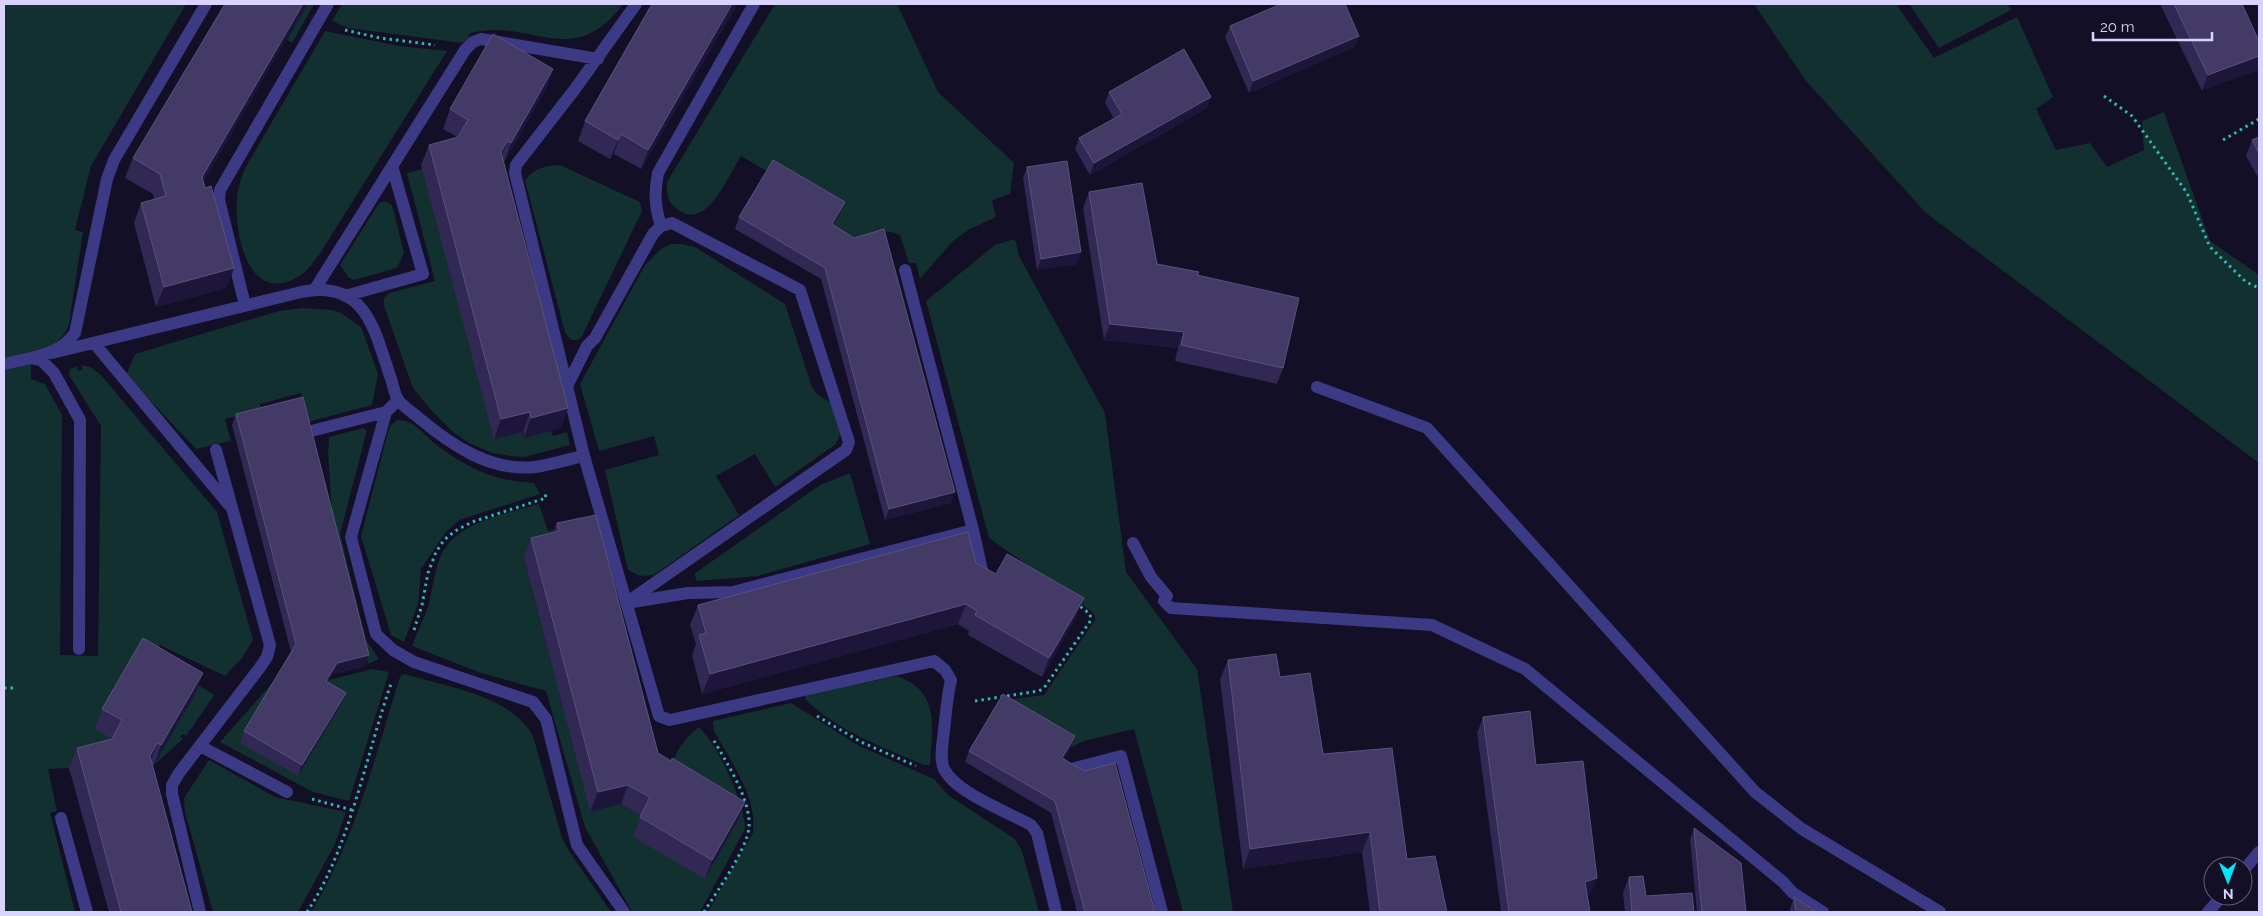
<svg xmlns="http://www.w3.org/2000/svg" width="2263" height="916" viewBox="0 0 2263 916" font-family="Raleway,sans-serif">
  <style>
    .green { fill: #12302f }
    .lines { fill: none; stroke-linecap: round; stroke-linejoin: round }
    .path { stroke: #2fb8b0; stroke-width: 3; stroke-dasharray: 2.5 4; stroke-linecap: butt }
    .lane { stroke: #3d3a85; stroke-width: 12 }
    .street { stroke: #3d3a85; stroke-width: 12 }
    .wall { fill: #312854 }
    .shaded-wall { fill: #1d163a }
    .building { fill: #433a66; stroke: #5a527e }
  </style>
  <rect width="100%" height="100%" fill="#130f26"/>
  <path class="green" d="M 4,4 L 186,4 L 91,166 L 75,230 L 83,232 L 69,324 C 62,343 50,348 31,351 L 31,379 L 45,384 L 62,415 L 60,655 L 98,656 L 101,426 L 69,375 L 70,369 L 77,366 L 78,371 L 82,370 L 82,365 L 90,367 L 100,374 L 217,512 L 253,640 L 242,658 L 225,676 L 160,645 L 152,657 L 213,694 L 213,697 L 186,736 L 183,734 L 180,737 L 183,739 L 154,765 L 195,693 L 95,728 L 115,740 L 69,768 L 48,769 L 57,811 L 50,813 L 75,912 L 4,912 Z
    M 307,4 L 314,4 L 292,43 L 287,40 Z
    M 342,4 L 623,4 C 573,72 531,17 470,33 L 466,41 L 462,43 L 348,28 L 332,21 Z
    M 775,4 L 897,4 L 938,92 L 1014,163 L 1010,194 L 992,200 L 996,217 L 968,230 L 952,242 L 920,279 L 916,263 L 909,263 L 900,235 C 880,225 875,239 857,240 C 850,241 837,234 830,231 L 840,214 L 741,156 C 728,175 707,233 677,209 C 668,202 666,194 667,182 Z
    M 1754,4 L 1896,4 L 1934,58 L 2017,17 L 2053,97 L 2036,109 L 2056,150 L 2090,143 L 2107,167 L 2144,150 L 2142,121 L 2164,112 L 2210,241 L 2259,275 L 2259,463 L 1926,213 L 1806,81 Z
    M 1909,4 L 2007,4 L 2011,10 L 1939,48 Z
    M 325,31 L 399,46 L 447,51 L 319,255 C 313,261 309,270 301,275 C 250,308 234,237 237,200 C 237,190 241,180 244,170 Z
    M 560,165 L 640,202 L 642,211 L 582,336 L 578,340 L 571,340 L 565,332 L 525,181 C 533,168 545,166 560,165 Z
    M 423,169 L 524,438 L 551,431 L 553,436 L 567,432 L 570,445 L 524,457 L 511,456 L 492,453 L 469,443 L 453,432 L 432,411 L 413,388 L 384,306 L 384,298 L 389,293 L 435,281 L 407,173 Z
    M 385,201 L 392,205 L 404,253 L 397,268 L 354,280 L 349,278 L 340,265 L 379,203 Z
    M 1015,239 L 1019,256 L 1105,413 L 1126,572 L 1197,669 L 1233,912 L 1183,912 L 1134,729 L 1084,741 L 1071,747 L 999,705 L 999,701 L 1044,695 L 1095,620 L 1094,613 L 989,538 L 926,301 L 995,245 Z
    M 671,244 L 682,244 L 695,247 L 785,304 L 812,387 L 818,395 L 830,402 L 840,434 L 836,444 L 775,487 L 755,454 L 716,476 L 739,515 L 654,575 L 640,576 L 628,570 L 605,470 L 659,455 L 654,436 L 599,451 L 580,384 L 645,265 L 661,249 Z
    M 303,308 L 331,310 L 341,313 L 361,327 L 378,374 L 372,405 L 308,422 L 301,393 L 260,404 L 261,410 L 225,419 L 231,441 L 196,449 L 129,378 L 127,373 L 135,354 L 279,311 Z
    M 397,420 C 416,420 424,436 438,446 C 448,454 460,461 471,467 C 490,477 513,482 534,483 L 540,494 L 459,520 L 445,533 L 421,569 L 418,604 L 404,642 L 391,635 L 361,536 L 388,432 L 390,426 Z
    M 363,428 L 366,430 L 366,434 L 340,534 L 366,640 L 379,659 L 368,664 L 336,530 L 333,527 L 328,453 L 329,437 Z
    M 850,473 L 870,544 L 758,576 L 697,581 L 694,574 L 820,485 Z
    M 539,504 L 548,531 L 590,521 L 524,558 L 590,811 L 621,804 L 643,817 C 650,804 658,792 664,779 C 676,756 678,743 699,727 C 718,745 745,803 745,829 L 700,912 L 632,912 L 585,827 L 546,691 L 481,673 L 412,646 C 417,632 425,617 429,603 C 435,580 435,552 456,536 C 479,518 512,512 539,504 Z
    M 372,669 L 389,672 L 349,801 L 313,792 L 220,742 L 282,672 L 322,692 L 329,680 Z
    M 404,674 C 444,686 511,695 533,736 L 562,838 L 569,851 L 611,912 L 311,912 C 355,841 375,756 400,677 Z
    M 897,676 C 941,692 932,727 930,765 L 924,765 C 883,747 837,731 805,699 L 805,695 Z
    M 791,703 L 859,746 L 934,779 L 948,795 L 1015,839 L 1022,851 L 1039,912 L 708,912 L 753,833 C 758,798 730,760 714,731 L 713,721 Z
    M 209,760 L 275,797 L 346,812 L 335,844 L 298,912 L 213,912 L 185,812 L 184,798 Z"/>
  <g class="lines">
    <path class="path" d="M 345,30 L 380,38 L 435,45
      M 2104,96 L 2132,116 L 2187,193 L 2210,247 L 2246,282 L 2259,288
      M 2223,140 L 2259,119
      M 414,630 L 422,605 L 428,573 L 436,552 L 444,540 L 455,531 L 472,522 L 546,498 L 545,493
      M 4,688 L 16,688
      M 975,701 L 1039,691 L 1044,688 L 1091,620 L 1090,614 L 1077,604
      M 817,716 L 861,742 L 916,766
      M 312,799 L 352,810
      M 307,912 C 350,848 366,754 392,681
      M 704,912 C 717,891 747,850 749,827 C 751,799 726,762 713,739"/>
    <path class="lane" d="M 661,226 C 655,207 654,193 658,173 L 754,4
      M 905,270 L 973,530
      M 315,289 L 465,50 L 473,42 L 481,39 L 598,59
      M 345,296 L 423,274 L 392,166
      M 245,305 L 219,200 L 220,190 L 328,4
      M 94,343 L 229,505
      M 52,353 L 301,292 C 365,279 374,328 390,376 C 393,383 394,395 399,401 C 404,407 413,413 419,418 C 451,445 491,472 535,467 C 551,465 568,459 584,456 L 515,173 L 516,165 L 575,89 L 636,4
      M 31,358 C 50,353 63,349 75,333 L 107,179 L 114,160 L 206,4
      M 4,364 L 31,358 L 41,360 L 54,373 L 80,420 L 79,649
      M 567,386 L 587,346 L 595,338 L 653,234 L 661,226 L 672,223 L 800,290 L 849,442 L 846,450 L 626,603 L 688,593 L 733,592 L 973,530 L 984,579
      M 1317,387 L 1427,428 L 1755,792 L 1802,829 L 1940,912
      M 398,400 L 386,412 L 351,537 L 376,634 L 393,650 L 414,662 L 533,702 L 546,719 L 577,845 L 624,912
      M 315,430 L 386,412
      M 584,456 L 659,716 L 670,720 L 934,661 L 945,670 L 951,680 C 947,697 946,713 944,730 C 943,742 939,758 944,769 C 956,793 1008,812 1031,825 L 1037,833 L 1056,912
      M 1133,543 L 1151,577 L 1167,596 L 1164,601 L 1171,608 L 1432,625 L 1525,669 L 1783,882 L 1793,893 L 1823,912
      M 200,746 L 287,792
      M 1075,768 L 1121,756 L 1162,912
      M 61,818 L 87,912
      M 200,912 L 172,794 L 172,785 L 179,773 L 261,666 L 267,657 L 270,645 L 216,450"/>
    <path class="street" d="M 2243,871 L 2259,852
      M 2208,912 L 2222,896"/>
  </g>
  <path class="wall" d="M 652,4 L 737,4 L 641,169 L 614,154 L 610,159 L 578,141 L 585,121 Z
    M 2160,4 L 2242,4 L 2202,91 Z
    M 1230,26 L 1359,36 L 1354,47 L 1249,93 L 1225,37 Z
    M 553,69 L 546,89 L 504,162 L 503,162 L 568,408 L 561,428 L 524,438 L 523,432 L 494,439 L 421,165 L 429,145 L 457,137 L 443,129 L 450,109 Z
    M 1109,92 L 1207,108 L 1090,175 L 1075,149 L 1079,138 L 1114,119 L 1105,103 Z
    M 2259,137 L 2259,179 L 2246,156 L 2252,140 Z
    M 133,158 L 204,182 L 227,288 L 156,307 L 134,223 L 141,203 L 154,199 L 153,194 L 125,178 Z
    M 1027,167 L 1077,264 L 1037,270 L 1023,178 Z
    M 1089,192 L 1157,264 L 1199,272 L 1198,276 L 1283,368 L 1277,384 L 1175,361 L 1178,348 L 1104,340 L 1083,208 Z
    M 845,202 L 840,214 L 833,226 L 951,503 L 885,520 L 821,279 L 735,229 L 739,217 Z
    M 236,414 L 365,666 L 333,674 L 329,680 L 328,682 L 346,693 L 341,704 L 298,776 L 240,743 L 244,731 L 291,652 L 232,425 Z
    M 557,523 L 658,753 L 737,822 L 705,879 L 633,837 L 641,816 L 621,804 L 590,812 L 524,558 L 531,538 L 553,533 Z
    M 976,563 L 996,574 L 1076,617 L 1042,677 L 968,635 L 969,631 L 958,624 L 702,694 L 692,655 L 696,644 L 690,625 L 698,605 Z
    M 1228,660 L 1280,677 L 1323,754 L 1407,859 L 1447,912 L 1370,912 L 1362,852 L 1243,869 L 1220,679 Z
    M 196,693 L 154,765 L 152,764 L 192,912 L 109,912 L 69,768 L 77,748 L 112,739 L 95,729 L 102,709 Z
    M 1483,717 L 1536,765 L 1591,894 L 1587,895 L 1590,912 L 1501,912 L 1477,733 Z
    M 1075,736 L 1071,747 L 1064,759 L 1155,912 L 1077,912 L 1051,813 L 965,762 L 969,751 Z
    M 1694,828 L 1746,912 L 1697,912 L 1690,840 Z
    M 1629,877 L 1646,896 L 1694,912 L 1625,912 L 1623,893 Z
    M 1794,897 L 1816,912 L 1790,912 L 1790,909 Z"/>
  <path class="shaded-wall" d="M 303,4 L 307,4 L 195,197 L 202,177 Z
    M 732,4 L 737,4 L 641,169 L 648,150 Z
    M 1359,36 L 1354,47 L 1249,93 L 1253,81 Z
    M 2259,56 L 2259,70 L 2202,91 L 2208,75 Z
    M 553,69 L 546,89 L 504,162 L 511,143 Z
    M 1211,97 L 1207,108 L 1090,175 L 1094,163 Z
    M 621,134 L 614,154 L 610,159 L 618,140 Z
    M 507,141 L 500,161 L 501,152 Z
    M 845,202 L 840,214 L 827,236 L 832,224 Z
    M 1081,252 L 1077,264 L 1037,270 L 1041,259 Z
    M 234,268 L 227,288 L 156,307 L 164,287 Z
    M 1110,324 L 1184,332 L 1178,348 L 1104,340 Z
    M 568,408 L 561,428 L 524,438 L 531,418 Z
    M 530,412 L 523,432 L 494,439 L 501,419 Z
    M 955,492 L 951,503 L 885,520 L 889,509 Z
    M 1084,598 L 1076,617 L 1042,677 L 1049,658 Z
    M 966,604 L 958,624 L 702,694 L 710,674 Z
    M 369,655 L 365,666 L 333,674 L 322,692 L 326,681 L 337,663 Z
    M 203,673 L 196,693 L 154,765 L 161,745 Z
    M 346,693 L 341,704 L 298,776 L 302,765 Z
    M 1075,736 L 1071,747 L 1058,769 L 1062,758 Z
    M 157,743 L 150,763 L 150,756 Z
    M 628,785 L 621,804 L 590,812 L 598,792 Z
    M 745,802 L 737,822 L 705,879 L 712,860 Z
    M 1370,832 L 1362,852 L 1243,869 L 1250,849 Z
    M 1597,878 L 1591,894 L 1579,898 L 1585,882 Z"/>
  <path class="building" d="M 225,4 L 303,4 L 202,177 L 205,188 L 211,186 L 234,268 L 164,287 L 141,203 L 166,196 L 160,174 L 133,158 Z
    M 652,4 L 732,4 L 648,150 L 621,134 L 618,140 L 585,121 Z
    M 1281,4 L 1345,4 L 1359,36 L 1253,81 L 1230,26 Z
    M 2174,4 L 2242,4 L 2259,41 L 2259,56 L 2208,75 Z
    M 493,34 L 553,69 L 511,143 L 507,141 L 501,152 L 568,408 L 531,418 L 530,412 L 501,419 L 429,145 L 458,137 L 468,120 L 450,109 Z
    M 1184,49 L 1211,97 L 1094,163 L 1079,138 L 1122,114 L 1109,92 Z
    M 2259,137 L 2259,153 L 2252,140 Z
    M 773,160 L 845,202 L 832,224 L 854,238 L 884,229 L 955,492 L 889,509 L 825,268 L 739,217 Z
    M 1067,161 L 1081,252 L 1041,259 L 1027,167 Z
    M 1142,183 L 1157,264 L 1199,272 L 1197,275 L 1299,298 L 1283,368 L 1181,345 L 1184,332 L 1110,324 L 1089,192 Z
    M 303,397 L 369,655 L 337,663 L 334,668 L 326,681 L 346,693 L 302,765 L 244,731 L 296,644 L 236,414 Z
    M 596,515 L 658,753 L 671,761 L 672,758 L 745,802 L 712,860 L 640,817 L 650,797 L 628,785 L 598,792 L 531,538 L 559,531 L 557,523 Z
    M 968,532 L 976,563 L 996,574 L 1007,554 L 1084,598 L 1049,658 L 975,615 L 977,611 L 966,604 L 710,674 L 699,635 L 706,633 L 698,605 Z
    M 143,638 L 203,673 L 161,745 L 157,743 L 150,756 L 192,912 L 121,912 L 77,748 L 112,739 L 122,720 L 102,709 Z
    M 1276,654 L 1280,677 L 1310,673 L 1323,754 L 1392,748 L 1407,859 L 1435,856 L 1447,912 L 1380,912 L 1370,832 L 1250,849 L 1228,660 Z
    M 1003,694 L 1075,736 L 1062,758 L 1084,771 L 1115,763 L 1155,912 L 1085,912 L 1055,801 L 969,751 Z
    M 1530,711 L 1536,765 L 1583,761 L 1597,878 L 1585,882 L 1590,912 L 1509,912 L 1483,717 Z
    M 1694,828 L 1741,863 L 1746,912 L 1702,912 Z
    M 1643,876 L 1646,896 L 1692,893 L 1694,912 L 1632,912 L 1629,877 Z
    M 1794,897 L 1816,912 L 1796,912 Z"/>
  <rect width="2263" height="916" fill="none" stroke="#d9d4ff" stroke-width="10"/>
  <g transform="translate(2228 881) rotate(179)"><circle r="24" fill="#130f26" stroke="#625e7d"/>
  <path d="M0-4L9 19L0 12L-9 19Z" fill="#00e5ff"/>
  <text y="-8" font-size="14" font-weight="bold" text-anchor="middle" fill="#d9d4ff">N</text>
  </g>
  <path d="M2093 32v8h119v-8" fill="none" stroke="#d9d4ff" stroke-width="2.5"/>
  <text x="2100" y="32" font-size="15" fill="#d9d4ff" stroke="#130f26" stroke-width="4" paint-order="stroke">20 m</text>
</svg>
